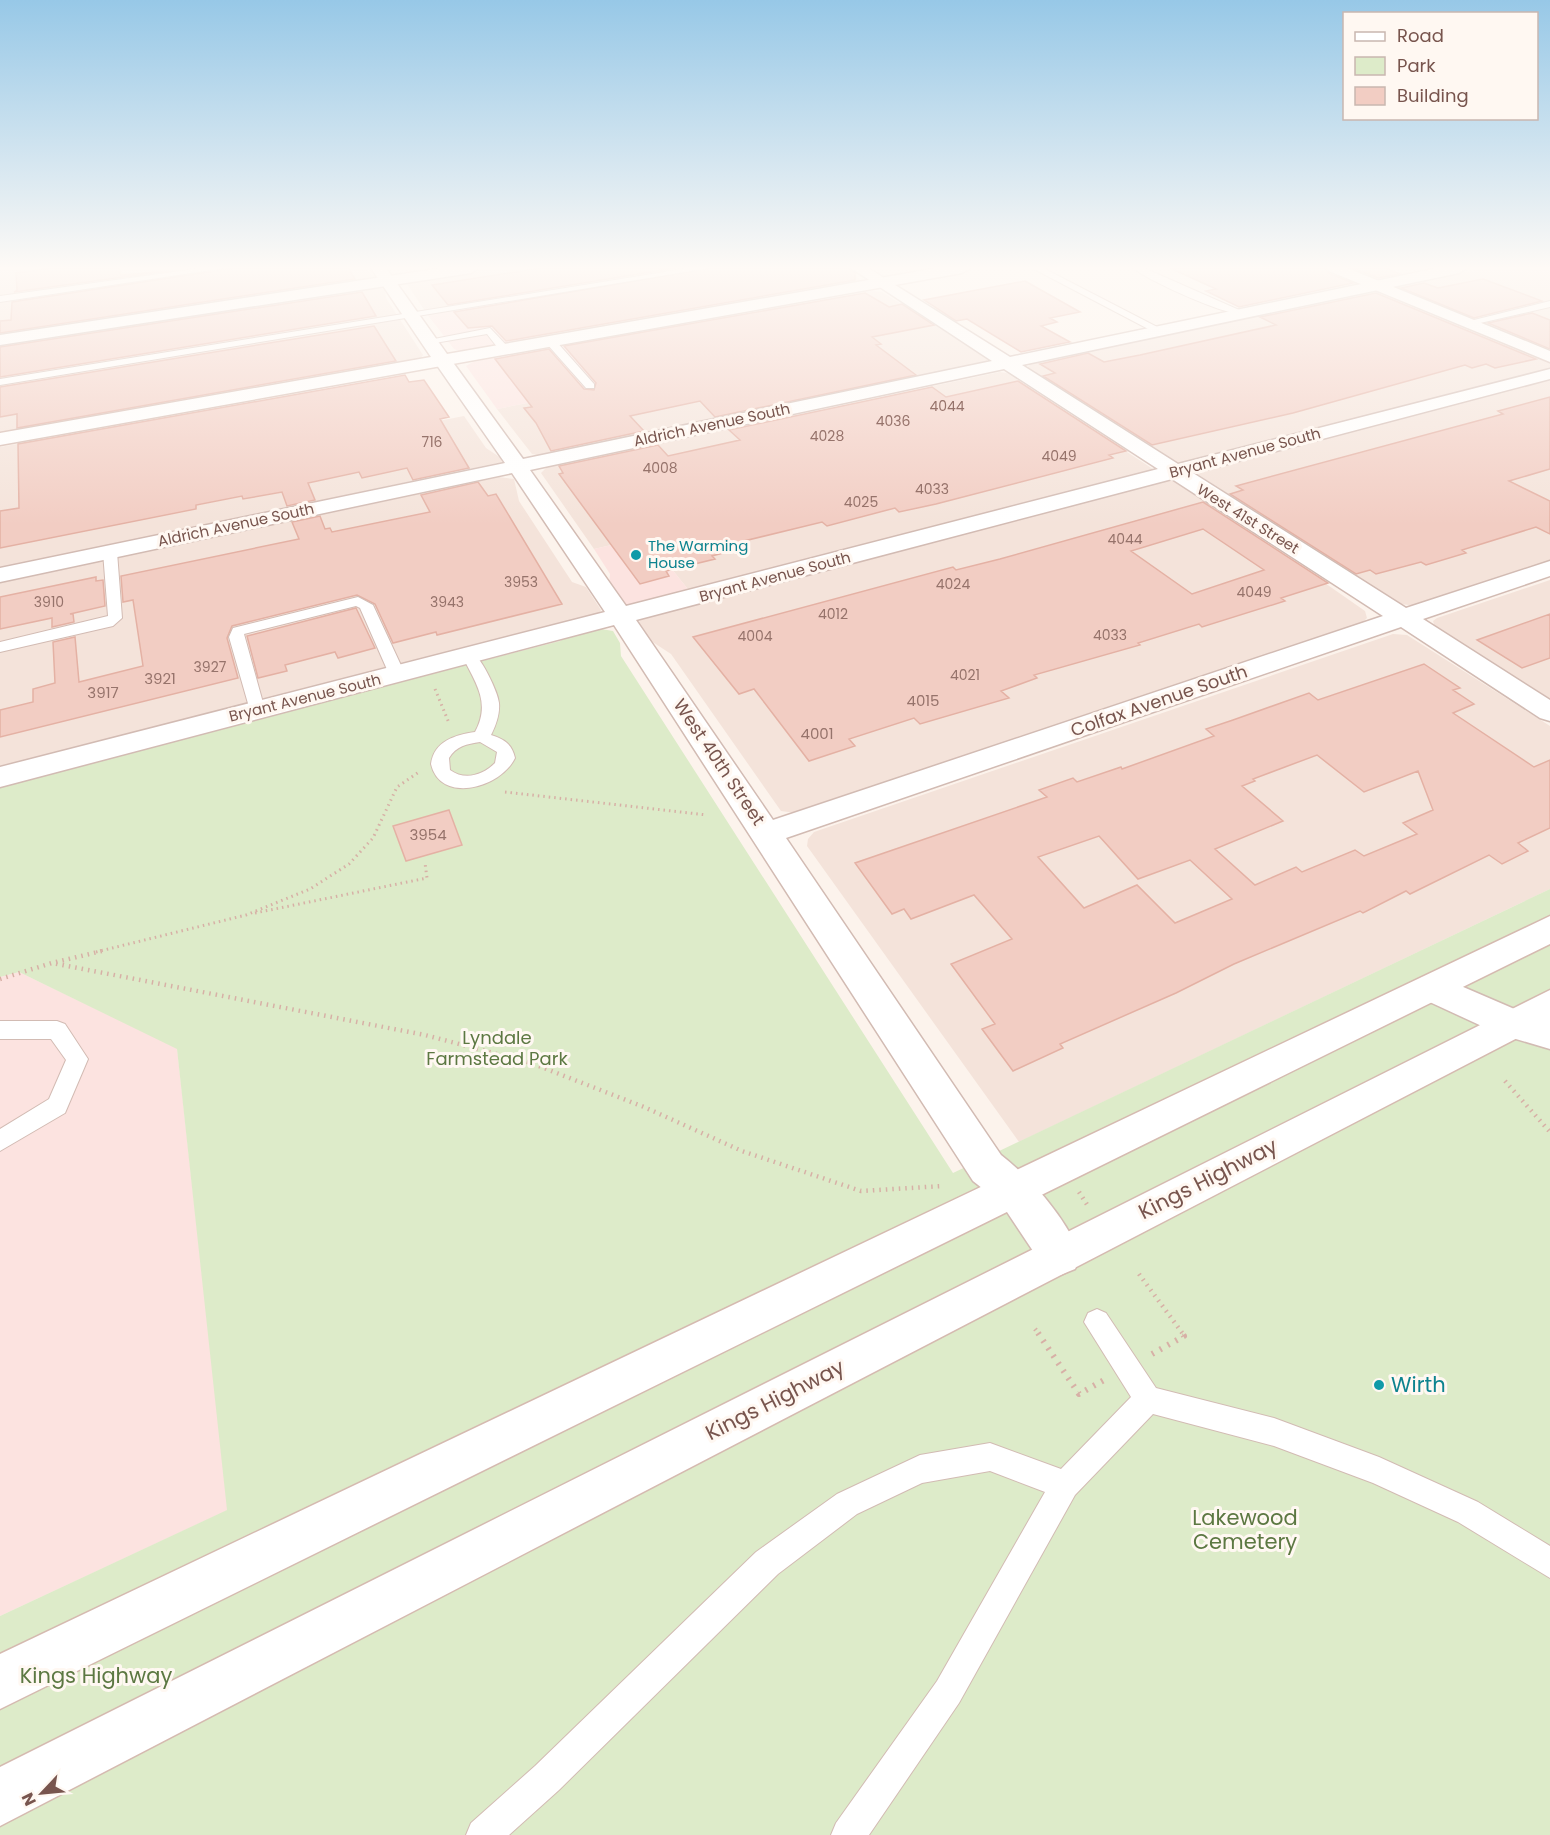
<svg xmlns="http://www.w3.org/2000/svg" width="1550" height="1835" viewBox="0 0 1550 1835" font-family="Poppins,sans-serif">
  <style>
    .residential { fill: #f4e3da }
    .commercial { fill: #fce3e0 }
    .green { fill: #ddebc9 }
    .building { fill: #f2cdc3; stroke: #e4b1a4; stroke-width: 1.5; fill-rule: evenodd }
    .lines { fill: none; stroke-linecap: round; stroke-linejoin: round }
    .lane-casing { stroke: #d2bbb3; stroke-width: 2 }
    .street-casing { stroke: #d2bbb3; stroke-width: 3 }
    .secondary-casing { stroke: #d5bab0; stroke-width: 3 }
    .path-far2 { stroke: #d7b0a6; stroke-width: 3; stroke-dasharray: 1.5 4; stroke-linecap: butt }
    .path-far1 { stroke: #d7b0a6; stroke-width: 4.5; stroke-dasharray: 1.5 5; stroke-linecap: butt }
    .path { stroke: #d7b0a6; stroke-width: 6; stroke-dasharray: 2 7; stroke-linecap: butt }
    .lane { fill: #fff; fill-rule: evenodd }
    .street { fill: #fff; fill-rule: evenodd }
    .secondary { fill: #fff; fill-rule: evenodd }
    .culture-dot { fill: #0f9aa8; stroke: #fff8f2; stroke-width: 2 }
    .labels { text-anchor: middle; stroke-width: 6; stroke-linejoin: round; paint-order: stroke }
    .far-number-label { font-size: 14px; fill: #96736b }
    .far-street-label { font-size: 15px; fill: #78554e; stroke: #fff8f2 }
    .far-culture-label { font-size: 15px; fill: #0d838f; stroke: #fff8f2; text-anchor: start }
    .number-label { font-size: 15px; fill: #96736b }
    .street-label { font-size: 18px; fill: #78554e; stroke: #fff8f2 }
    .park-label { font-size: 18px; fill: #5c7842; stroke: #fff8f2 }
    .near-street-label { font-size: 21px; fill: #78554e; stroke: #fff8f2 }
    .near-culture-label { font-size: 21px; fill: #0d838f; stroke: #fff8f2; text-anchor: start }
    .near-park-label { font-size: 21px; fill: #5c7842; stroke: #fff8f2 }
  </style>
  <rect width="100%" height="100%" fill="#fcf3ec"/>
  <path class="residential" d="M 0,268 L 364,268 L 375,276 L 368,281 L 0,337 Z
    M 495,268 L 844,268 L 860,280 L 539,339 L 505,300 L 427,314 L 407,284 L 412,281 Z
    M 1485,268 L 1550,268 L 1550,354 L 1397,288 Z
    M 378,287 L 385,290 L 386,298 L 423,355 L 421,358 L 0,434 L 0,343 Z
    M 872,291 L 882,292 L 987,358 L 987,362 L 542,456 L 532,454 L 497,409 L 607,387 L 569,344 Z
    M 1374,292 L 1550,363 L 1550,371 L 1183,465 L 1172,464 L 1144,443 L 1027,368 L 1030,364 Z
    M 1000,372 L 1007,373 L 1156,471 L 691,593 L 646,537 L 594,549 L 541,473 L 547,467 Z
    M 1550,377 L 1550,562 L 1418,606 L 1400,604 L 1196,473 L 1215,463 L 1241,461 Z
    M 317,390 L 340,440 L 464,416 L 486,448 L 501,458 L 502,462 L 0,568 L 0,447 Z
    M 499,477 L 514,479 L 519,501 L 572,582 L 586,587 L 601,610 L 597,616 L 0,775 L 0,583 Z
    M 1174,478 L 1365,611 L 1367,618 L 1363,622 L 803,814 L 781,811 L 671,654 L 648,639 L 637,625 L 641,619 L 652,614 Z
    M 1550,580 L 1550,701 L 1435,628 L 1433,621 L 1437,618 Z
    M 1393,634 L 1407,635 L 1550,726 L 1550,889 L 1019,1142 L 807,846 L 808,839 L 814,832 Z"/>
  <path class="commercial" d="M 505,300 L 539,339 L 460,351 L 454,349 L 427,314 Z
    M 569,344 L 607,387 L 497,409 L 466,366 L 473,362 Z
    M 646,537 L 691,593 L 631,607 L 622,604 L 609,586 L 610,574 L 594,549 Z
    M 19,972 L 177,1048 L 228,1510 L 0,1616 L 0,977 Z"/>
  <path class="green" d="M 595,628 L 613,631 L 620,643 L 621,656 L 953,1173 L 1550,889 L 1550,1835 L 0,1835 L 0,1616 L 227,1510 L 177,1049 L 19,972 L 0,977 L 0,787 L 225,728 L 245,719 L 311,705 L 560,641 L 576,632 Z"/>
  <path class="building" d="M 53,268 L 118,268 L 121,275 L 167,271 L 14,292 L 17,290 L 16,273 Z
    M 235,268 L 348,268 L 355,279 L 0,333 L 0,321 L 11,320 L 12,302 Z
    M 541,268 L 675,268 L 448,305 L 432,285 Z
    M 711,268 L 849,268 L 855,273 L 855,280 L 506,341 L 492,326 L 468,328 L 454,312 Z
    M 1170,268 L 1325,268 L 1328,273 L 1353,283 L 1239,307 L 1206,291 L 1216,289 Z
    M 1353,268 L 1386,268 L 1400,274 L 1378,278 Z
    M 1483,279 L 1542,301 L 1474,318 L 1401,288 L 1424,283 L 1438,288 Z
    M 1025,281 L 1080,312 L 1050,318 L 1057,322 L 1041,326 L 1070,342 L 1021,352 L 967,319 L 956,321 L 924,300 Z
    M 362,292 L 376,316 L 0,377 L 0,347 Z
    M 865,293 L 889,307 L 902,304 L 934,325 L 872,337 L 881,344 L 876,345 L 916,375 L 715,417 L 700,401 L 630,416 L 644,431 L 551,451 L 536,423 L 524,408 L 532,407 L 495,359 L 549,349 L 584,389 L 594,390 L 596,383 L 564,346 Z
    M 1376,293 L 1536,359 L 1495,368 L 1486,364 L 1472,368 L 1465,365 L 1293,413 L 1152,445 L 1043,376 L 1055,373 L 1040,364 L 1088,353 L 1104,362 L 1140,355 L 1276,325 L 1260,317 Z
    M 1532,313 L 1550,320 L 1550,349 L 1488,323 Z
    M 374,326 L 396,361 L 17,428 L 17,414 L 0,417 L 0,387 Z
    M 405,375 L 409,382 L 424,380 L 449,417 L 440,419 L 469,468 L 413,480 L 407,468 L 362,478 L 359,472 L 308,483 L 315,500 L 287,506 L 282,492 L 243,499 L 242,496 L 196,505 L 196,509 L 0,548 L 0,511 L 19,508 L 18,444 Z
    M 1018,381 L 1126,451 L 1109,455 L 1113,458 L 936,504 L 899,512 L 895,508 L 827,526 L 822,522 L 740,542 L 745,547 L 712,556 L 715,559 L 666,571 L 669,576 L 640,584 L 559,474 L 563,473 L 559,466 L 658,445 L 668,456 L 740,440 L 729,430 L 932,387 L 946,397 Z
    M 1550,397 L 1550,469 L 1509,481 L 1550,501 L 1550,534 L 1536,527 L 1462,550 L 1466,553 L 1426,565 L 1421,562 L 1376,574 L 1370,570 L 1356,574 L 1230,494 L 1243,490 L 1236,486 L 1503,414 L 1498,411 Z
    M 478,482 L 488,496 L 496,494 L 562,604 L 437,635 L 436,632 L 393,643 L 375,604 L 357,595 L 232,626 L 227,638 L 238,678 L 0,737 L 0,710 L 33,702 L 33,689 L 55,683 L 53,642 L 75,637 L 79,682 L 143,666 L 133,600 L 123,602 L 121,576 L 299,539 L 292,522 L 320,516 L 325,529 L 330,528 L 332,532 L 430,512 L 421,495 Z
    M 1203,502 L 1328,583 L 1281,598 L 1285,601 L 1202,627 L 1199,624 L 1138,643 L 1140,645 L 1034,675 L 1037,678 L 1001,691 L 1009,698 L 920,724 L 914,718 L 849,739 L 855,746 L 809,761 L 754,689 L 739,694 L 693,637 L 953,567 L 956,570 L 1000,559 ZM 1203,529 L 1264,570 L 1192,594 L 1131,551 Z
    M 96,577 L 96,581 L 103,580 L 105,606 L 70,614 L 73,614 L 74,622 L 52,627 L 52,618 L 0,629 L 0,597 Z
    M 356,608 L 375,648 L 338,658 L 335,652 L 285,665 L 287,671 L 258,678 L 247,636 Z
    M 1550,614 L 1550,658 L 1522,668 L 1477,640 Z
    M 1424,664 L 1460,688 L 1453,690 L 1474,704 L 1453,713 L 1534,767 L 1550,760 L 1550,828 L 1518,843 L 1528,851 L 1502,864 L 1489,855 L 1410,894 L 1406,891 L 1363,913 L 1360,911 L 1234,964 L 1176,993 L 1060,1044 L 1063,1048 L 1013,1071 L 982,1029 L 995,1024 L 951,964 L 1012,939 L 974,895 L 911,919 L 904,909 L 892,914 L 855,863 L 1047,797 L 1039,790 L 1073,778 L 1077,782 L 1121,767 L 1122,769 L 1214,736 L 1206,729 L 1233,720 L 1309,693 L 1318,700 ZM 1317,755 L 1364,792 L 1418,771 L 1433,810 L 1403,823 L 1417,834 L 1364,856 L 1355,850 L 1302,872 L 1296,867 L 1255,885 L 1215,849 L 1283,821 L 1242,786 L 1255,781 L 1253,779 ZM 1099,836 L 1138,879 L 1190,860 L 1232,899 L 1175,923 L 1137,885 L 1084,908 L 1038,857 Z
    M 449,810 L 462,845 L 406,861 L 393,826 Z"/>
  <g class="lines">
    <defs>
      <path id="lane" d="M 202,268 L 224,268 L 0,302 L 0,296 Z
        M 689,268 L 709,268 L 0,385 L 0,379 Z
        M 1032,268 L 1043,268 L 1163,330 L 1154,332 Z
        M 1133,268 L 1144,268 L 1246,313 C 1235,321 1145,279 1133,268 Z
        M 1550,301 L 1550,307 L 1467,326 L 1462,323 Z
        M 490,328 L 509,348 L 509,352 L 501,352 L 487,334 L 429,344 L 424,341 Z
        M 547,340 L 555,340 L 594,384 L 594,388 L 586,388 L 547,344 Z
        M 110,548 L 117,552 L 122,618 L 113,626 L 0,652 L 0,642 L 108,616 L 103,552 Z
        M 358,597 L 373,605 L 405,674 L 402,677 L 397,679 L 389,674 L 360,608 L 356,606 L 244,634 L 265,710 L 257,715 L 251,714 L 229,637 L 233,628 Z
        M 470,651 C 480,654 498,692 499,703 C 500,714 496,725 491,735 C 504,739 512,744 515,758 C 500,789 440,804 431,764 C 434,741 455,735 475,732 C 491,703 476,683 462,656 ZM 480,742 L 497,752 L 495,763 C 483,775 465,781 450,770 L 449,758 C 456,746 467,744 480,742 Z
        M 0,1021 L 57,1021 L 65,1024 L 88,1059 L 65,1113 L 0,1151 L 0,1129 L 49,1099 L 66,1060 L 51,1039 L 0,1039 Z
        M 1097,1309 L 1106,1313 L 1156,1388 L 1274,1418 L 1379,1457 L 1478,1502 L 1550,1546 L 1550,1578 L 1458,1522 L 1373,1483 L 1274,1446 L 1153,1414 L 1075,1495 L 959,1703 L 869,1835 L 831,1835 L 836,1823 L 937,1681 L 1045,1492 L 990,1471 L 922,1483 L 857,1514 L 778,1574 L 559,1790 L 509,1835 L 466,1835 L 471,1823 L 535,1766 L 756,1552 L 837,1494 L 920,1455 L 990,1443 L 1061,1469 L 1131,1397 L 1084,1322 L 1088,1313 Z"/>
      <path id="street" d="M 442,268 L 479,268 L 471,273 L 0,345 L 0,335 Z
        M 851,268 L 868,268 L 1010,357 L 1438,268 L 1467,268 L 1459,273 L 1022,365 L 1178,464 L 1550,369 L 1550,379 L 1193,473 L 1406,608 L 1550,561 L 1550,576 L 1423,619 L 1550,700 L 1550,721 L 1540,718 L 1401,627 L 786,838 L 1001,1155 C 1034,1181 1064,1216 1081,1255 L 1075,1269 L 1060,1275 L 1045,1269 L 1001,1203 L 973,1181 L 614,625 L 0,787 L 0,767 L 605,612 L 512,473 L 0,582 L 0,568 L 505,463 L 434,361 L 443,356 L 449,357 L 523,459 L 992,361 ZM 1004,369 L 1158,469 L 626,606 L 530,470 ZM 1172,479 L 1383,616 L 773,820 L 636,620 Z
        M 1433,974 L 1519,1011 L 1550,1019 L 1550,1049 L 1499,1034 L 1421,998 L 1416,988 L 1421,978 Z"/>
      <path id="secondary" d="M 371,268 L 386,268 L 447,354 L 937,268 L 970,268 L 962,273 L 0,445 L 0,433 L 431,357 Z
        M 1327,268 L 1347,268 L 1550,351 L 1550,362 L 1329,271 Z
        M 1550,916 L 1550,944 L 0,1709 L 0,1654 Z
        M 1550,990 L 1550,1021 L 0,1826 L 0,1767 Z"/>
    </defs>
    <use href="#lane" class="lane-casing"/>
    <use href="#street" class="street-casing"/>
    <use href="#secondary" class="secondary-casing"/>
    <path class="path-far2" d="M 435,689 L 449,723
      M 505,792 L 707,815
      M 255,913 L 427,878 L 425,863
      M 96,952 L 246,915 L 310,889 L 349,864 L 373,838 L 397,787 L 419,772"/>
    <path class="path-far1" d="M 56,962 L 102,951
      M 0,979 L 52,963 L 425,1035 L 531,1063 L 644,1107 L 742,1151 L 861,1191 L 943,1186
      M 1505,1081 L 1550,1132
      M 1079,1192 L 1088,1206
      M 1139,1274 L 1183,1334
      M 1035,1329 L 1039,1334"/>
    <path class="path" d="M 1038,1333 L 1079,1394 L 1104,1380
      M 1152,1354 L 1184,1336 L 1182,1333"/>
    <use href="#lane" class="lane"/>
    <use href="#street" class="street"/>
    <use href="#secondary" class="secondary"/>
  </g>
  <linearGradient id="sky" x2="0" y2="1"><stop stop-color="#97c8e7"/><stop offset="0.51" stop-color="#fefaf6"/><stop offset="1" stop-color="#fefaf6" stop-opacity="0"/></linearGradient>
  <rect width="1550" height="525" fill="url(#sky)"/>
  <g class="culture-dot">
    <circle cx="636" cy="555" r="6"/>
    <circle cx="1379" cy="1385" r="6"/>
  </g>
  <g class="labels">
    <g class="far-number-label">
      <text x="947" y="411">4044</text>
      <text x="893" y="426">4036</text>
      <text x="827" y="441">4028</text>
      <text x="432" y="447">716</text>
      <text x="1059" y="461">4049</text>
      <text x="660" y="473">4008</text>
      <text x="932" y="494">4033</text>
      <text x="861" y="507">4025</text>
      <text x="1125" y="544">4044</text>
      <text x="521" y="587">3953</text>
      <text x="953" y="589">4024</text>
      <text x="1254" y="597">4049</text>
      <text x="49" y="607">3910</text>
      <text x="447" y="607">3943</text>
      <text x="833" y="619">4012</text>
      <text x="1110" y="640">4033</text>
      <text x="755" y="641">4004</text>
      <text x="210" y="672">3927</text>
      <text x="965" y="680">4021</text>
    </g>
    <g class="far-street-label">
      <text transform="translate(712 425) rotate(-12)" y="5">Aldrich Avenue South</text>
      <text transform="translate(1245 453) rotate(-15)" y="5">Bryant Avenue South</text>
      <text transform="translate(1248 519) rotate(32)" y="5">West 41st Street</text>
      <text transform="translate(236 525) rotate(-12)" y="5">Aldrich Avenue South</text>
      <text transform="translate(775 577) rotate(-15)" y="5">Bryant Avenue South</text>
      <text transform="translate(305 698) rotate(-14)" y="5">Bryant Avenue South</text>
    </g>
    <g class="far-culture-label">
      <text x="648" y="551">The Warming<tspan x="648" dy="17">House</tspan></text>
    </g>
    <g class="number-label">
      <text x="160" y="684">3921</text>
      <text x="103" y="698">3917</text>
      <text x="923" y="706">4015</text>
      <text x="817" y="739">4001</text>
      <text x="428" y="840">3954</text>
    </g>
    <g class="street-label">
      <text transform="translate(1159 701) rotate(-19)" y="6">Colfax Avenue South</text>
      <text transform="translate(719 762) rotate(56)" y="6">West 40th Street</text>
    </g>
    <g class="park-label">
      <text x="497" y="1044">Lyndale<tspan x="497" dy="21">Farmstead Park</tspan></text>
    </g>
    <g class="near-street-label">
      <text transform="translate(1208 1179) rotate(-27)" y="7">Kings Highway</text>
      <text transform="translate(775 1400) rotate(-27)" y="7">Kings Highway</text>
    </g>
    <g class="near-culture-label">
      <text x="1391" y="1392">Wirth</text>
    </g>
    <g class="near-park-label">
      <text x="1245" y="1525">Lakewood<tspan x="1245" dy="24">Cemetery</tspan></text>
      <text x="96" y="1683">Kings Highway</text>
    </g>
  </g>
  <rect x="1343" y="12" width="195" height="108" fill="#fff8f2" stroke="#c9b7b0" stroke-width="1.5"/>
  <rect x="1355" y="32" width="30" height="9" fill="#ffffff" stroke="#c9b7b0" stroke-width="1.5"/>
  <text x="1397" y="42" font-size="18" fill="#78554e">Road</text>
  <rect x="1355" y="57" width="30" height="18" fill="#ddebc9" stroke="#c9b7b0" stroke-width="1.5"/>
  <text x="1397" y="72" font-size="18" fill="#78554e">Park</text>
  <rect x="1355" y="87" width="30" height="18" fill="#f2cdc3" stroke="#c9b7b0" stroke-width="1.5"/>
  <text x="1397" y="102" font-size="18" fill="#78554e">Building</text>
  <g transform="translate(42 1793) rotate(244)" stroke="#fff8f2" stroke-width="4.5" paint-order="stroke">
  <path d="M0-4.5L10 22L0 15L-10 22Z" fill="#78554e"/>
  <text y="-9" font-size="16" font-weight="bold" text-anchor="middle" fill="#78554e">N</text>
  </g>
</svg>
